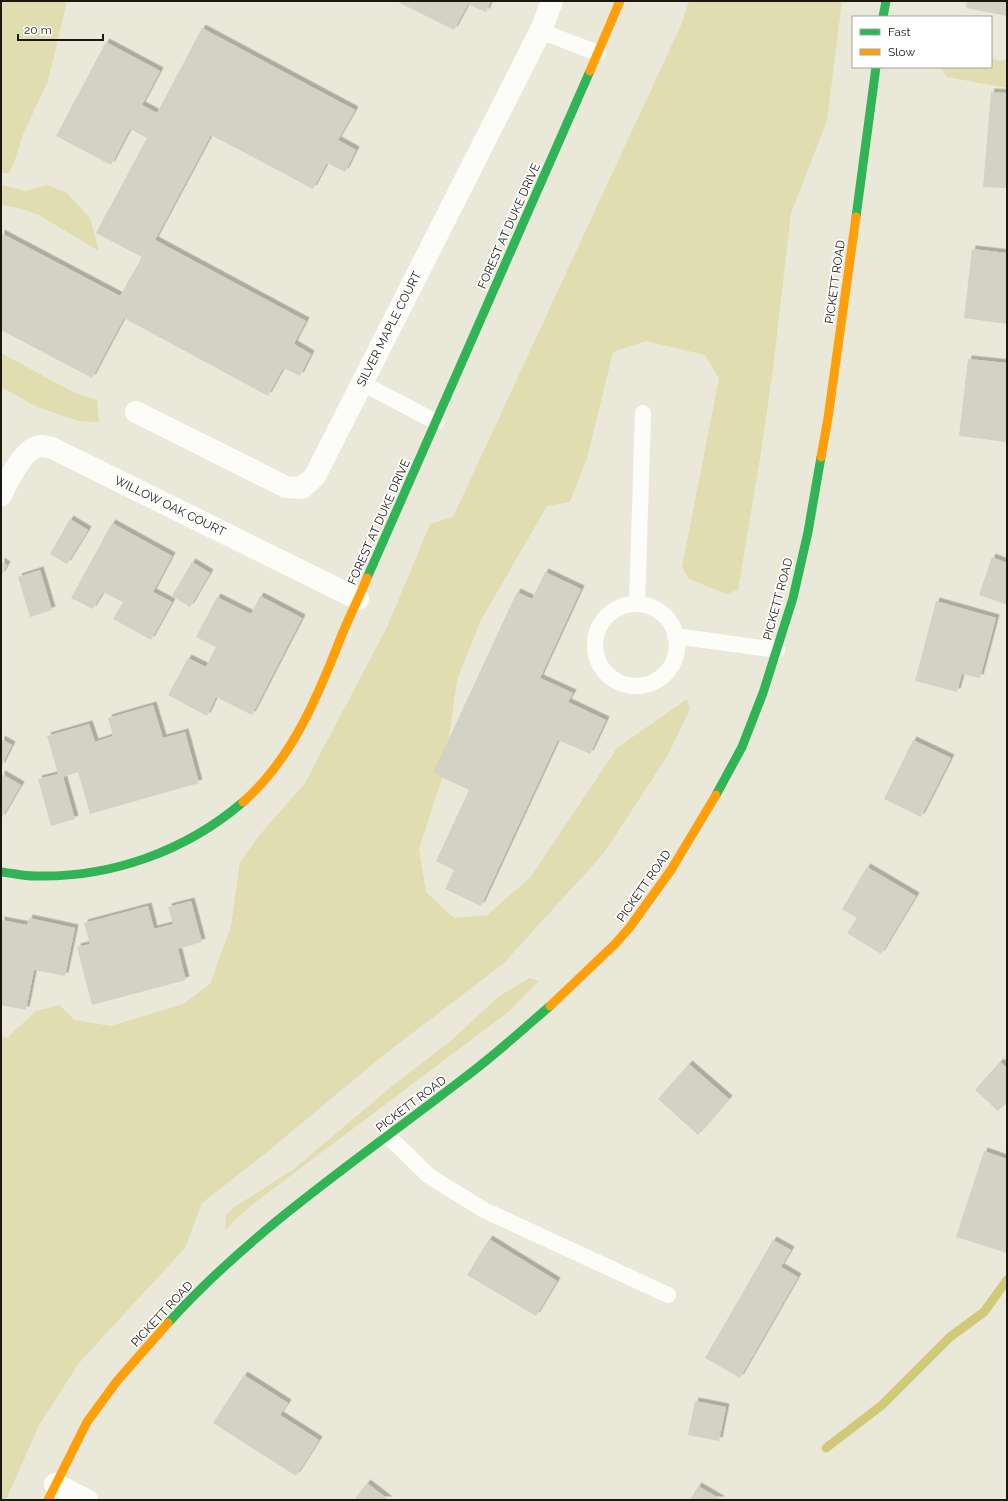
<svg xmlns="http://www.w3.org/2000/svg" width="1008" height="1501" viewBox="0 0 1008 1501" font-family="Raleway,sans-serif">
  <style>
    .green { fill: #e0ddb0 }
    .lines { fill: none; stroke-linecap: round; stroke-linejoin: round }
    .stream { stroke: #cfc978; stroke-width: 9 }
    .building { fill: #d2d2c5; filter: url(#shadow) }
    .lane { stroke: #fcfcf9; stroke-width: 16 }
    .street { stroke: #fcfcf9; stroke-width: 22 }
    .fast { stroke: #30b455; stroke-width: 9 }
    .slow { stroke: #ff9f0a; stroke-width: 9 }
    .labels { text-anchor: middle; stroke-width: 3.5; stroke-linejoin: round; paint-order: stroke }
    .street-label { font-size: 12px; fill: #1a190f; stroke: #fff }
  </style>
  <defs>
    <filter id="shadow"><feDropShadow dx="3.5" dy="-3.5" stdDeviation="0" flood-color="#0004"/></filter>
  </defs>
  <rect width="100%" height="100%" fill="#eae9d9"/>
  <path class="green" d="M 1,1 L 67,1 L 48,81 L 24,132 L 14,163 L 9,173 L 1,173 Z
    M 689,1 L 842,1 L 827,121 L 791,213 L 773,369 L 761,452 L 738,590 L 726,594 L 689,579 L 682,567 L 719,378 L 705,355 L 646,341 L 613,352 L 587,458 L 570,502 L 547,506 L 481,620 L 457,680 L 444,772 L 419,849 L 426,892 L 454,918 L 487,915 L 530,878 L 617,748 L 687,699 L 690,709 L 668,755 L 604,853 L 503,964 L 385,1054 L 267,1152 L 202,1203 L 185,1248 L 79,1363 L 39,1425 L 6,1500 L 1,1500 L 1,1036 L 7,1038 L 36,1011 L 59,1005 L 75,1020 L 111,1026 L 183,1004 L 210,984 L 231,926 L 240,862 L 258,837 L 305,783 L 388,625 L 430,524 L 453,517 L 681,25 Z
    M 991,58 L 1000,61 L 1007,59 L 1007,88 L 947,77 L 940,67 L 991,67 Z
    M 1,185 L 26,191 L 47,185 L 67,193 L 90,218 L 99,251 L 39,215 L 19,208 L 1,205 Z
    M 1,353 L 73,392 L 97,400 L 99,422 L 78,421 L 37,407 L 1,387 Z
    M 530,978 L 539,981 L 507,1013 L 249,1207 L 225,1230 L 226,1215 L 233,1208 L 294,1169 L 392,1086 L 452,1040 L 499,996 Z"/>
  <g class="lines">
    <path class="stream" d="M 826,1448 L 882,1405 L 950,1337 L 984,1312 L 1007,1280"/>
  </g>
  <path class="building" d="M 396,1 L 491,1 L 486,12 L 468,4 L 454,30 Z
    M 967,1 L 1007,1 L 1007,16 L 966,8 Z
    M 202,28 L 355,110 L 338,140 L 356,150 L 345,172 L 327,163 L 313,189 L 211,135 L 155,240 L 306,321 L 294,344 L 311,354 L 300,376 L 283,368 L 268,396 L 124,318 L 92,378 L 1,330 L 1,233 L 120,296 L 142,257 L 96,233 L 147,138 L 130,129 L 111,165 L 56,136 L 106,42 L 160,71 L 142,105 L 157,113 Z
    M 991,92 L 1007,93 L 1007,188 L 983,187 Z
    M 972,249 L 1007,253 L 1007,324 L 964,318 Z
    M 968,359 L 1007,363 L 1007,432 L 1006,442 L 959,436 Z
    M 70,519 L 88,530 L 67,564 L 50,554 Z
    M 112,523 L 172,556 L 153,592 L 172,602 L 151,640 L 113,619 L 123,602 L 103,592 L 93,609 L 71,598 Z
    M 992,557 L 1007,563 L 1007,605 L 979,595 Z
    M 1,561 L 7,565 L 1,576 Z
    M 192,562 L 210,573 L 190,607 L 172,596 Z
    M 40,570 L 52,610 L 30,617 L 18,577 Z
    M 545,572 L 581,589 L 540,678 L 573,693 L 568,702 L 606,720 L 590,754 L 558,740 L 481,906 L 445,889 L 454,870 L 436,861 L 469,790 L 433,773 L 517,592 L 532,599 Z
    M 260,596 L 302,618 L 252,715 L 216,697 L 207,716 L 168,695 L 188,658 L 206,667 L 216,647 L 196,637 L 217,597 L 251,614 Z
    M 936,601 L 996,618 L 980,678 L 962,674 L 957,692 L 915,681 Z
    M 153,705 L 163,738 L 185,732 L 199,783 L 90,814 L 78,772 L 63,777 L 75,819 L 51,826 L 38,779 L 58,774 L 47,736 L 89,724 L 95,742 L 113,736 L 108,718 Z
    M 1,739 L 12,745 L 1,767 Z
    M 913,740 L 951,758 L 921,817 L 884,799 Z
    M 2,774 L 21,785 L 1,819 L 1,776 Z
    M 867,867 L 916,896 L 881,954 L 847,933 L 857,918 L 842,909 Z
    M 191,901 L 202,942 L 178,949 L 186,980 L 92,1005 L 77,947 L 90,944 L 84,923 L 148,906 L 154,929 L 173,924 L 168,907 Z
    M 29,918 L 75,928 L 65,976 L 34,970 L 26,1010 L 1,1005 L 1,920 L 27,925 Z
    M 1000,1062 L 1007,1068 L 1007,1101 L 998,1111 L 975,1090 Z
    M 689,1064 L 729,1099 L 698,1135 L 658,1099 Z
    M 984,1151 L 1007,1159 L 1007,1253 L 956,1237 Z
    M 489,1239 L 557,1281 L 536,1316 L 467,1275 Z
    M 773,1240 L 791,1250 L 781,1267 L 798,1277 L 740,1378 L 705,1358 Z
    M 244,1375 L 288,1403 L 280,1415 L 319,1440 L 296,1476 L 213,1423 Z
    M 695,1401 L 726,1407 L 719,1441 L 688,1435 Z
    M 367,1483 L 389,1500 L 354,1500 Z
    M 698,1486 L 722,1500 L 690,1500 Z"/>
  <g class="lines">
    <path class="lane" d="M 540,31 L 598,53
      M 362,383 L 436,422
      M 637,604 L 643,413
      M595 645a41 41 0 1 1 82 0a41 41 0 1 1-82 0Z
      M 675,636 L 777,650
      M 388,1136 L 429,1176 L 484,1210 L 668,1295"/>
    <path class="street" d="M 136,412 L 286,487 L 302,488 L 315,476 L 542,28 L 552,1
      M 1,495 C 8,481 25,445 42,446 C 45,446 49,447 52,448 L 358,599
      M 55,1484 L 87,1500"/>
    <path class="fast" d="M 883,17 L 886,1
      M 856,217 L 876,67
      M 367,578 L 590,71
      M 716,795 L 742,747 L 763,693 L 793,598 L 808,532 L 821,457
      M 1,872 C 12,873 23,876 35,876 C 111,878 186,851 243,802
      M 168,1323 C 254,1228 363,1156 464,1078 C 494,1056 522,1030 550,1006"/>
    <path class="slow" d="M 590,71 L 620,1
      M 821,457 L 828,418 L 856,217
      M 243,802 C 292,759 318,696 341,637 C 349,617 359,598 367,578
      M 550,1006 L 615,944 L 630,927 L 671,870 L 716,795
      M 48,1500 L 87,1422 L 117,1381 L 168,1323"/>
  </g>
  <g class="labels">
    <g class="street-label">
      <text transform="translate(509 226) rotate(-66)" y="4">FOREST AT DUKE DRIVE</text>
      <text transform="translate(835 282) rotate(-82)" y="4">PICKETT ROAD</text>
      <text transform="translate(389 329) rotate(-63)" y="4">SILVER MAPLE COURT</text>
      <text transform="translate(170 506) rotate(26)" y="4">WILLOW OAK COURT</text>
      <text transform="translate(379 522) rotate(-66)" y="4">FOREST AT DUKE DRIVE</text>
      <text transform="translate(778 599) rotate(-75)" y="4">PICKETT ROAD</text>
      <text transform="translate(644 886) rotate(-55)" y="4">PICKETT ROAD</text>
      <text transform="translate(411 1104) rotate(-37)" y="4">PICKETT ROAD</text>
      <text transform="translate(162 1314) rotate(-47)" y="4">PICKETT ROAD</text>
    </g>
  </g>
  <rect width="1008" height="1501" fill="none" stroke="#1a190f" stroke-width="4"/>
  <rect x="852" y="16" width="140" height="52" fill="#ffffff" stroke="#a3a39f"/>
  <rect x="860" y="29" width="20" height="6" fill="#30b455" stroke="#a3a39f"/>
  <text x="888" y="36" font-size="12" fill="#1a190f">Fast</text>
  <rect x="860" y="49" width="20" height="6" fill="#ff9f0a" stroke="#a3a39f"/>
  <text x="888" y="56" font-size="12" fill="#1a190f">Slow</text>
  <path d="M18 34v6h85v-6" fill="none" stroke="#1a190f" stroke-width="2"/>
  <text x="24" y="34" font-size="12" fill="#1a190f" stroke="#ffffff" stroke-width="3" paint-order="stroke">20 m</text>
</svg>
